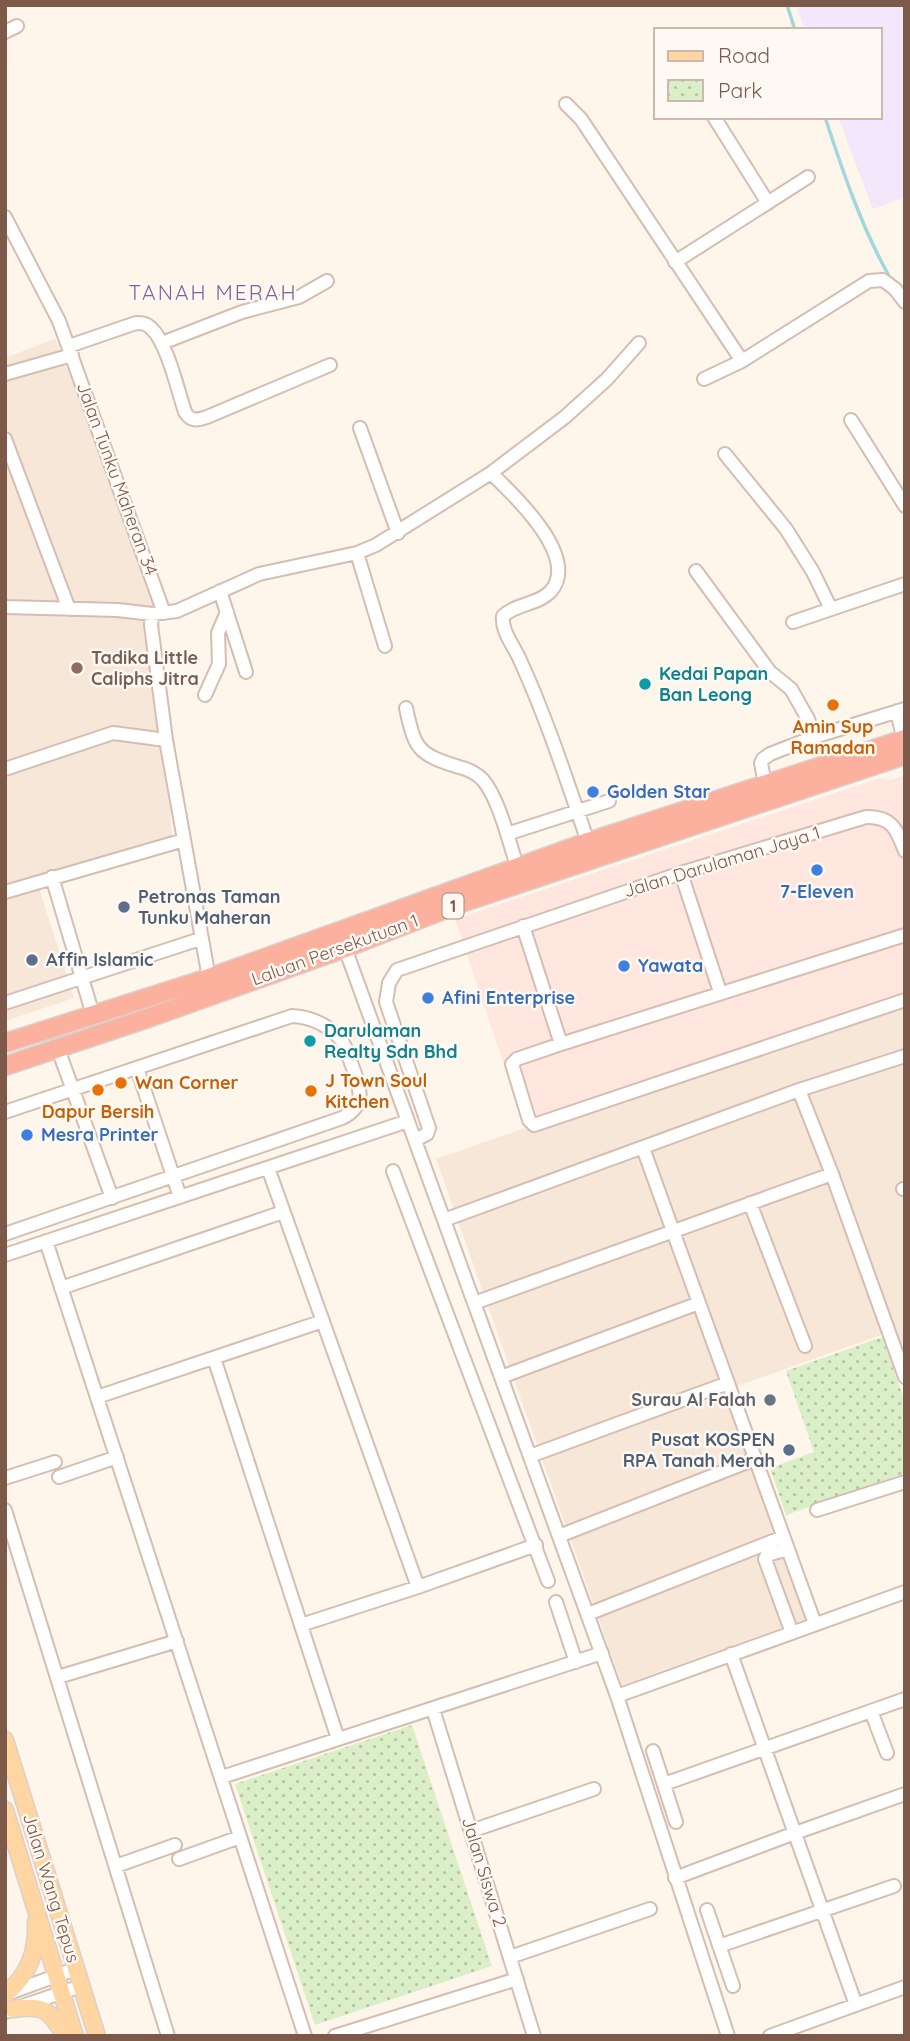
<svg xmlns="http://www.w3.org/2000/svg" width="910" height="2041" viewBox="0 0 910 2041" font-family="Quicksand,sans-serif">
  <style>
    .residential { fill: #f7e7d8 }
    .commercial { fill: #ffe6de }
    .education { fill: #f2e7fb }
    .park { fill: url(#park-dots) }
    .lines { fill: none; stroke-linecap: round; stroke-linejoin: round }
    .stream { stroke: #a2d8dd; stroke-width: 3.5 }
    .minor-casing { stroke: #d5beb1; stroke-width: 16 }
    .major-casing { stroke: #dbd1cc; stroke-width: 19 }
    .highway-casing { stroke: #dbd1cc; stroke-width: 21 }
    .minor { stroke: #fff; stroke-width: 12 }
    .major { stroke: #ffd5a1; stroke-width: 16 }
    .highway { stroke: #fcb09e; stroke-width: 18 }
    .education-dot { fill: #8d6e63; stroke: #fff9f3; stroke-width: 2.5 }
    .culture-dot { fill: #0f9aa8; stroke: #fff9f3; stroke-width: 2.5 }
    .food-dot { fill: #e8710a; stroke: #fff9f3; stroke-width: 2.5 }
    .shop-dot { fill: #3f7fe0; stroke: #fff9f3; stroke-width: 2.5 }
    .service-dot { fill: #5c6f8a; stroke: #fff9f3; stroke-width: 2.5 }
    .worship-dot { fill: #6b7280; stroke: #fff9f3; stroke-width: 2.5 }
    .labels { text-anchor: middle; stroke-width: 5; stroke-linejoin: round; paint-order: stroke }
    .shield { fill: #fff9f3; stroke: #a4897d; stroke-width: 2 }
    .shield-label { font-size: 16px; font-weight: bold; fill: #7d594a }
    .street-label { font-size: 18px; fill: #7d594a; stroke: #fff9f3 }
    .education-label { font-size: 18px; font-weight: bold; fill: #785e54; stroke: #fff9f3; text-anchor: start }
    .culture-label { font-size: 18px; font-weight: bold; fill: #0d838f; stroke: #fff9f3; text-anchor: start }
    .food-label { font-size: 18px; font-weight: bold; fill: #c56008; stroke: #fff9f3 }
    .shop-label { font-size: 18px; font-weight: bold; fill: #366cbe; stroke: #fff9f3; text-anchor: start }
    .service-label { font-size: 18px; font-weight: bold; fill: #4e5e75; stroke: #fff9f3; text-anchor: start }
    .worship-label { font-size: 18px; font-weight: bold; fill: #5b616d; stroke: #fff9f3; text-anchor: end }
    .quarter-label { font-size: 21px; letter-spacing: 2px; fill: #826398; stroke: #fff9f3 }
  </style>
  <defs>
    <pattern id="park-dots" width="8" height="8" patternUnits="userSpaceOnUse" patternTransform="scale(1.75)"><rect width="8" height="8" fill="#daeec7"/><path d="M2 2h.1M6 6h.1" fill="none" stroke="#b6c4a4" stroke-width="1.8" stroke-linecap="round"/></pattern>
  </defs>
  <rect width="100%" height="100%" fill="#fef5eb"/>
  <path class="residential" d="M 55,339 L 158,594 L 172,841 L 38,885 L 74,998 L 5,1021 L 5,358 Z
    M 905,996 L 905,1391 L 884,1334 L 737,1386 L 818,1615 L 622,1685 L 436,1159 Z"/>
  <path class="commercial" d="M 905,775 L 905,996 L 525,1127 L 455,919 L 880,778 L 891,780 Z"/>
  <path class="education" d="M 796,5 L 905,5 L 905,197 L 873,209 L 838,117 L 880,117 L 880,30 L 805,30 Z"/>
  <path class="park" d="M 882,1337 L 905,1402 L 905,1473 L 786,1515 L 770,1468 L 814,1452 L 786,1371 Z
    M 412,1725 L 492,1966 L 315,2025 L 235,1784 Z"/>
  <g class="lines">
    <path class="stream" d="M 787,5 L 795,30
      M 825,117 C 842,169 861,226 888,274"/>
    <defs>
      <path id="minor" d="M 5,32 L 17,26
        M 566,104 L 581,119 L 742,361
        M 714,117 L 768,203
        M 5,217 L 59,321 L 164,613
        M 675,262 L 808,177
        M 162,343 L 242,312 L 299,297 L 327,281
        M 69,346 L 136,323 C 142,323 146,323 151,328 C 167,342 178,391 185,412 C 191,422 197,420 207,417 L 330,365
        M 5,374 L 72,355
        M 704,379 L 742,361 L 869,281 L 883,280 L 895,289 L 905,302
        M 851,420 L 905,506
        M 360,428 L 398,533
        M 5,439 L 69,609
        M 725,454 L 786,529 L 813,572 L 831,609
        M 491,473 C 514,495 580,557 551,591 C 538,605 517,603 503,616 C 501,631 514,646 520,660 C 547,719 567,781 588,842
        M 357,553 L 385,646
        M 696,571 L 770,672 L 791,689 L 808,719 L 814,737
        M 220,591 L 246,672
        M 5,607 L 118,610 L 152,614 L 177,611 L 259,574 L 357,553 L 376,545 L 491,473 L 565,417 L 607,379 L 639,343
        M 152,614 L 151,625 L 166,740 L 209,978
        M 793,622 L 905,584
        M 205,695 L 219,664 L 218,633 L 227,612
        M 406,708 C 415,750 418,754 459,767 C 468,769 476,773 483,780 C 499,799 509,842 517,866
        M 897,711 L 905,746
        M 5,769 L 113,733 L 166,740
        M 765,784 L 761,763 L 763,759 L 770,754 L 814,737 L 905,709
        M 507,834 L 609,801
        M 681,873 L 720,992
        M 52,877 L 93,1015
        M 5,892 L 184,840
        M 523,926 L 561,1044
        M 905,935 L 561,1044 L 517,1059 L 512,1064 L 529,1120 L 534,1125 L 905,1000
        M 345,948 L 617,1696 L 728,2036
        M 5,1003 L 200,939
        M 58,1049 L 112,1198
        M 137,1068 L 180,1197
        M 799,1090 L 832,1174 L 905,1377
        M 5,1112 L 292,1016 C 310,1017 324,1023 337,1035 C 344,1042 347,1051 350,1060 C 358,1083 370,1104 342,1118 L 5,1234
        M 415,1140 L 427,1134 L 429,1128 L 386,1002 L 389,983 L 397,970 L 681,873 L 866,817 C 892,816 897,830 905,851
        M 643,1148 L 815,1624
        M 268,1168 L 418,1587
        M 393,1171 L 548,1581
        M 903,1189 L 905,1189
        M 750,1203 L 805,1346
        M 444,1220 L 799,1090 L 905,1056
        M 46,1241 L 305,2036
        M 5,1255 L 408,1121
        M 61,1288 L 283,1212
        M 474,1303 L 832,1174
        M 214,1358 L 338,1739
        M 501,1377 L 699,1303
        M 97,1397 L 323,1321
        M 530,1456 L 728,1383
        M 59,1477 L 117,1457
        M 5,1478 L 55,1462
        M 5,1510 L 168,2036
        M 817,1510 L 905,1482
        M 559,1536 L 755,1459
        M 788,1549 L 767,1555 L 765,1559 L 792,1633
        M 556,1602 L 576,1662
        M 588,1614 L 783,1537
        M 301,1625 L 418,1587 L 536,1545
        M 731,1654 L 856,2005
        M 58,1677 L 177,1641
        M 617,1696 L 905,1592
        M 433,1709 L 534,2036
        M 871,1711 L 887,1753
        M 653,1751 L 676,1822
        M 222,1777 L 602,1653
        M 664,1784 L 905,1699
        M 471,1831 L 594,1789
        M 179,1859 L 240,1837
        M 116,1866 L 175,1845
        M 675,1878 L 795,1833 L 905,1794
        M 707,1910 L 733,1986
        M 719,1946 L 894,1886
        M 510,1957 L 650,1909
        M 9,1993 L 75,1969
        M 5,2012 L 81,1986
        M 335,2036 L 517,1979
        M 770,2036 L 905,1987"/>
      <path id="major" d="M 5,1740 L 97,2036
        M 5,1810 L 75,2036
        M 6,1994 C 29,1974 37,1953 36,1922
        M 13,2009 C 44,2005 49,2009 65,2036"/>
      <path id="highway" d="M 5,1043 L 209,978 L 588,842 L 905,739
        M 5,1066 L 148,1018 L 345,948 L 464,902 L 905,755"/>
    </defs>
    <use href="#minor" class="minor-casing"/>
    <use href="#major" class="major-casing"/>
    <use href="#highway" class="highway-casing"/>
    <use href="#minor" class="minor"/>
    <use href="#major" class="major"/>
    <use href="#highway" class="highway"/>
  </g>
  <circle class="education-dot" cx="77" cy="668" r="7"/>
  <g class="culture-dot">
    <circle cx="645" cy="684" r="7"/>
    <circle cx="310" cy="1041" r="7"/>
  </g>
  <g class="food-dot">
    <circle cx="833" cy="705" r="7"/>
    <circle cx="121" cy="1083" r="7"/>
    <circle cx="98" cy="1090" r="7"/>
    <circle cx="311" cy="1091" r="7"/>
  </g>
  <g class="shop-dot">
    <circle cx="593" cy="792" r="7"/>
    <circle cx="817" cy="870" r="7"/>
    <circle cx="624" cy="966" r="7"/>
    <circle cx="428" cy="998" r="7"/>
    <circle cx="27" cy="1135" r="7"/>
  </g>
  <g class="service-dot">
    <circle cx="124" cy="907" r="7"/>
    <circle cx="32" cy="960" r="7"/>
    <circle cx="789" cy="1450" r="7"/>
  </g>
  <circle class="worship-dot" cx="770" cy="1400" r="7"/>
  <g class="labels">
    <rect class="shield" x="442.5" y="893.5" width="21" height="25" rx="5"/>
    <g class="shield-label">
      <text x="453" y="912">1</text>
    </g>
    <g class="street-label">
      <text transform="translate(117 479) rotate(70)" y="6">Jalan Tunku Maheran 34</text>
      <text transform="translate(722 862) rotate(-17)" y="6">Jalan Darulaman Jaya 1</text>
      <text transform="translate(335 950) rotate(-20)" y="6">Laluan Persekutuan 1</text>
      <text transform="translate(484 1872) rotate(73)" y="6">Jalan Siswa 2</text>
      <text transform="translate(51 1888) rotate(73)" y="6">Jalan Wang Tepus</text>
    </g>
    <g class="education-label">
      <text x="91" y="664">Tadika Little<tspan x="91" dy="21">Caliphs Jitra</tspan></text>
    </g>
    <g class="culture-label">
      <text x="659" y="680">Kedai Papan<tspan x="659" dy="21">Ban Leong</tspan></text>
      <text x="324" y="1037">Darulaman<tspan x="324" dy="21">Realty Sdn Bhd</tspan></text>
    </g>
    <g class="food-label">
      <text x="833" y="733">Amin Sup<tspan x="833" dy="21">Ramadan</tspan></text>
      <text x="325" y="1087" text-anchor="start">J Town Soul<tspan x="325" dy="21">Kitchen</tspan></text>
      <text x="135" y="1089" text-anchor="start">Wan Corner</text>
      <text x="98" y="1118">Dapur Bersih</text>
    </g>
    <g class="shop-label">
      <text x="607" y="798">Golden Star</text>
      <text x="817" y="898" text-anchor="middle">7-Eleven</text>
      <text x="638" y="972">Yawata</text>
      <text x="442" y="1004">Afini Enterprise</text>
      <text x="41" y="1141">Mesra Printer</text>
    </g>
    <g class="service-label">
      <text x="138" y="903">Petronas Taman<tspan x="138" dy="21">Tunku Maheran</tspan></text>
      <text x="46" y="966">Affin Islamic</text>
      <text x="775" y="1446" text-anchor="end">Pusat KOSPEN<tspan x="775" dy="21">RPA Tanah Merah</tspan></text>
    </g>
    <g class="worship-label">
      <text x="756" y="1406">Surau Al Falah</text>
    </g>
    <g class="quarter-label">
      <text x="213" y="300">TANAH MERAH</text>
    </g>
  </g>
  <rect width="910" height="2041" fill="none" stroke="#7d594a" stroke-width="14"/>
  <rect x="654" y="28" width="228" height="91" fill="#fff9f3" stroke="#cbb9af" stroke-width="2"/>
  <rect x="668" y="51" width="35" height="10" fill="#ffd5a1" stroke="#cbb9af" stroke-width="2"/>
  <text x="718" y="63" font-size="21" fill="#7d594a">Road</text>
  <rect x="668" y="80" width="35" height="21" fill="url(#park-dots)" stroke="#cbb9af" stroke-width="2"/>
  <text x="718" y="98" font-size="21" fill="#7d594a">Park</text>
</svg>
